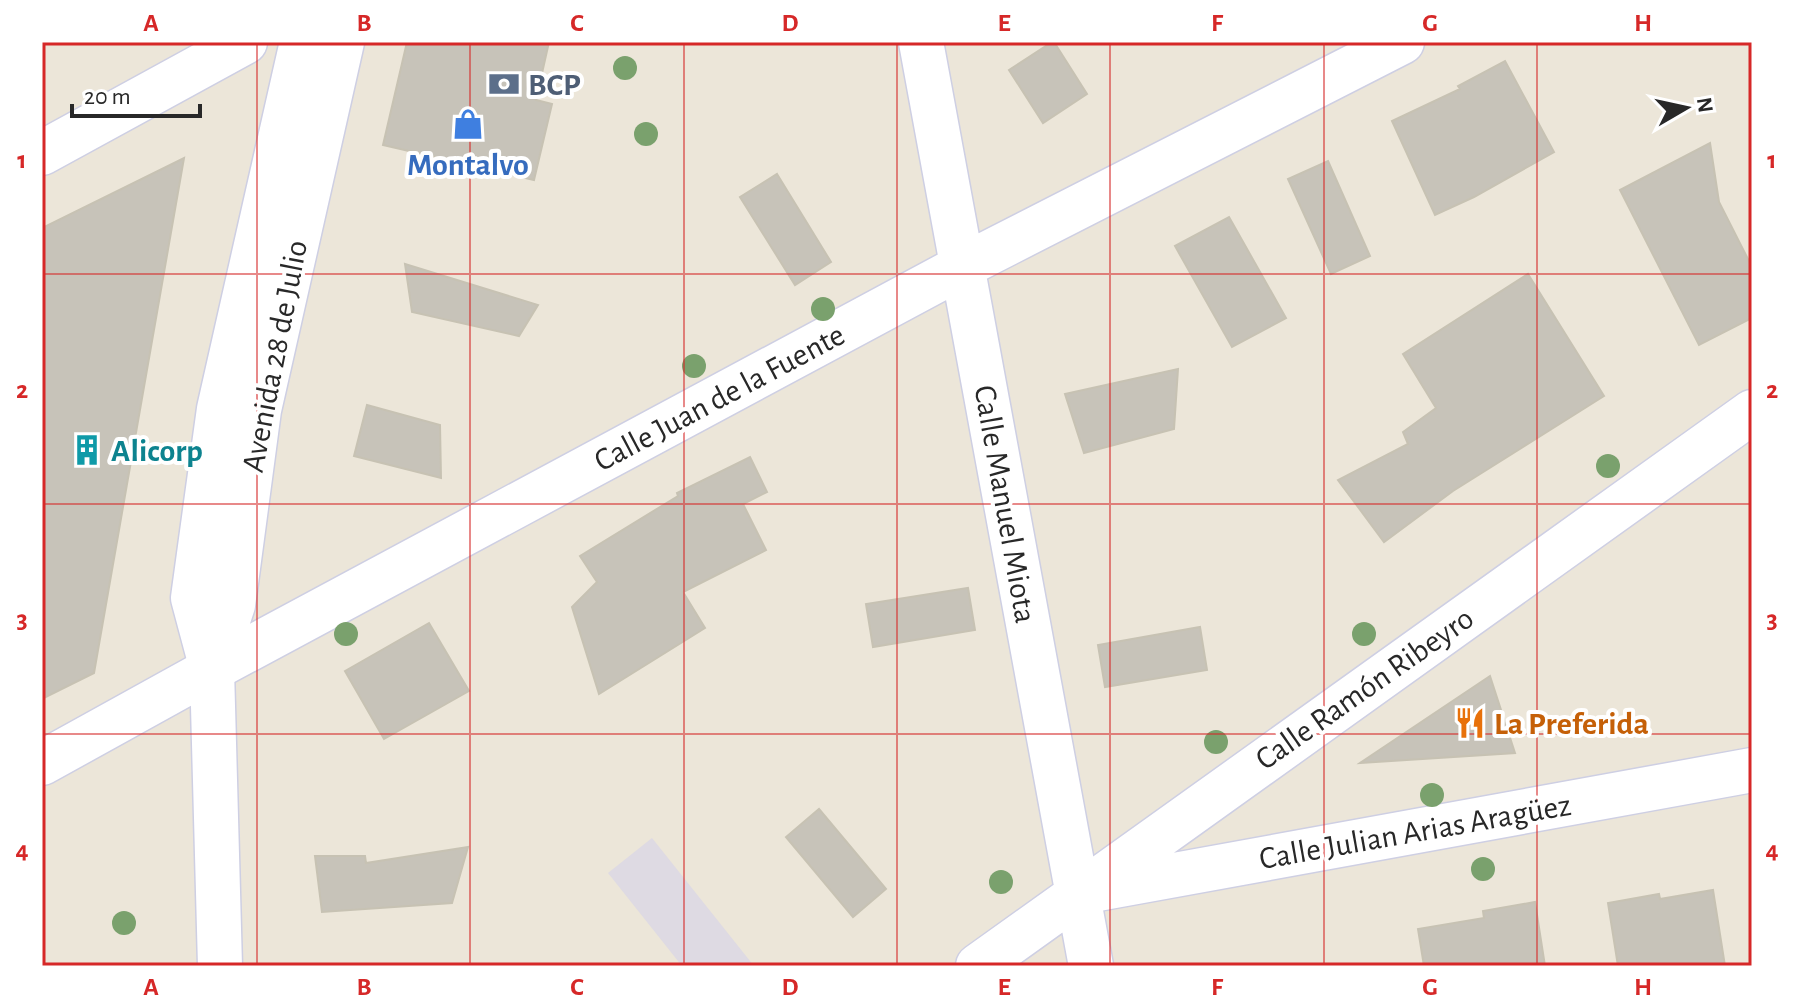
<svg xmlns="http://www.w3.org/2000/svg" width="1794" height="1008" viewBox="0 0 1794 1008" font-family="'Alegreya Sans',sans-serif">
  <style>
    .industrial { fill: #dedae3 }
    .building { fill: #c7c3b9; stroke: #c7c2b3; stroke-width: 2 }
    .lines { fill: none; stroke-linecap: round; stroke-linejoin: round }
    .minor-casing { stroke: #cecfe3; stroke-width: 47 }
    .secondary-casing { stroke: #cecfe3; stroke-width: 47 }
    .minor { stroke: #fff; stroke-width: 44 }
    .secondary { stroke: #fff; stroke-width: 44 }
    .tree { fill: #7aa16d }
    .grid { fill: none; stroke: #d62828; stroke-width: 2; stroke-opacity: 0.55 }
    .labels { text-anchor: middle; stroke-width: 8; stroke-linejoin: round; paint-order: stroke }
    .service-label { font-size: 32px; font-weight: bold; fill: #4e5e75; stroke: #fff; text-anchor: start }
    .shop-label { font-size: 32px; font-weight: bold; fill: #366cbe; stroke: #fff }
    .street-label { font-size: 32px; fill: #282828; stroke: #fff }
    .culture-label { font-size: 32px; font-weight: bold; fill: #0d838f; stroke: #fff; text-anchor: start }
    .food-label { font-size: 32px; font-weight: bold; fill: #c56008; stroke: #fff; text-anchor: start }
    .neatline { fill: none; stroke: #d62828; stroke-width: 3 }
    .grid-label { font-size: 26px; text-anchor: middle; font-weight: bold; fill: #d62828 }
  </style>
  <rect width="100%" height="100%" fill="#ece6d9"/>
  <path class="industrial" d="M 652,838 L 754,966 L 682,966 L 608,873 Z"/>
  <path class="building" d="M 407,42 L 549,42 L 536,100 L 552,104 L 534,180 L 383,145 Z
    M 1052,42 L 1054,42 L 1087,94 L 1043,123 L 1009,70 Z
    M 1505,61 L 1554,152 L 1474,197 L 1435,215 L 1392,121 L 1460,89 L 1458,86 Z
    M 1710,143 L 1719,202 L 1752,267 L 1752,318 L 1699,345 L 1620,190 Z
    M 184,158 L 94,673 L 42,699 L 42,228 Z
    M 1328,161 L 1370,256 L 1331,274 L 1288,179 Z
    M 777,174 L 831,262 L 795,285 L 740,197 Z
    M 1229,217 L 1286,318 L 1232,347 L 1175,246 Z
    M 405,264 L 538,305 L 519,336 L 412,312 Z
    M 1528,274 L 1604,396 L 1453,491 L 1384,542 L 1338,480 L 1408,444 L 1403,432 L 1436,408 L 1403,354 Z
    M 1178,369 L 1174,429 L 1084,453 L 1065,394 Z
    M 367,405 L 440,425 L 441,478 L 354,456 Z
    M 750,457 L 767,492 L 743,504 L 766,550 L 683,592 L 705,628 L 599,694 L 572,607 L 597,582 L 580,556 L 678,496 L 677,493 Z
    M 968,588 L 975,630 L 873,647 L 866,604 Z
    M 429,623 L 469,691 L 384,739 L 345,671 Z
    M 1200,627 L 1207,670 L 1105,687 L 1098,645 Z
    M 1490,676 L 1515,753 L 1360,763 Z
    M 819,809 L 886,889 L 853,917 L 786,837 Z
    M 468,847 L 452,903 L 322,912 L 315,856 L 365,856 L 366,863 Z
    M 1713,890 L 1725,966 L 1618,966 L 1608,903 L 1659,894 L 1660,899 Z
    M 1535,902 L 1545,966 L 1424,966 L 1418,929 L 1484,918 L 1483,911 Z"/>
  <g class="lines">
    <defs>
      <path id="minor" d="M 921,42 L 1091,966
        M 42,153 L 245,42
        M 42,763 L 212,669 L 963,266 L 1402,42
        M 1092,890 L 1752,770
        M 978,966 L 1752,412"/>
      <path id="secondary" d="M 212,669 L 233,605 L 259,410 L 342,42
        M 220,966 L 212,669 L 193,598 L 219,409 L 302,42"/>
    </defs>
    <use href="#minor" class="minor-casing"/>
    <use href="#secondary" class="secondary-casing"/>
    <use href="#minor" class="minor"/>
    <use href="#secondary" class="secondary"/>
  </g>
  <g class="tree">
    <circle cx="625" cy="68" r="12"/>
    <circle cx="646" cy="134" r="12"/>
    <circle cx="823" cy="309" r="12"/>
    <circle cx="694" cy="366" r="12"/>
    <circle cx="1608" cy="466" r="12"/>
    <circle cx="346" cy="634" r="12"/>
    <circle cx="1364" cy="634" r="12"/>
    <circle cx="1216" cy="742" r="12"/>
    <circle cx="1432" cy="795" r="12"/>
    <circle cx="1483" cy="869" r="12"/>
    <circle cx="1001" cy="882" r="12"/>
    <circle cx="124" cy="923" r="12"/>
  </g>
  <path class="grid" d="M 257,42 L 257,966M 470,42 L 470,966M 684,42 L 684,966M 897,42 L 897,966M 1110,42 L 1110,966M 1324,42 L 1324,966M 1537,42 L 1537,966M 42,274 L 1752,274M 42,504 L 1752,504M 42,734 L 1752,734"/>
  <defs>
    <symbol id="bank-bare" viewBox="-9 -9 18 18"><path d="M-6-4H6V4H-6ZM0-2.3a2.3 2.3 0 1 0 0 4.6a2.3 2.3 0 1 0 0-4.6Z" fill="#5c6f8a" stroke="#fff" stroke-width="2.5" paint-order="stroke"/></symbol>
    <symbol id="shop-bare" viewBox="-9 -9 18 18"><path d="M-5-2.5h2.3a2.7 3.5 0 0 1 5.4 0H5L5.5 6h-11ZM-1.5-2.5h3a1.5 2.3 0 0 0-3 0Z" fill="#3f7fe0" stroke="#fff" stroke-width="2.5" paint-order="stroke"/></symbol>
    <symbol id="building-bare" viewBox="-9 -9 18 18"><path d="M-4-6H4V6H1V3H-1V6H-4ZM-2.5-4.3h1.7v1.8h-1.7ZM.8-4.3h1.7v1.8H.8ZM-2.5-1h1.7V.8h-1.7ZM.8-1h1.7V.8H.8Z" fill="#0f9aa8" stroke="#fff" stroke-width="2.5" paint-order="stroke"/></symbol>
    <symbol id="restaurant-bare" viewBox="-9 -9 18 18"><path d="M-5-6h1v4h1v-4h1v4h1v-4h1v5L-1.5 .5V6h-2V.5L-5-1ZM5-6V6H3V1.5H1.5Q1.5-4 5-6Z" fill="#e8710a" stroke="#fff" stroke-width="2.5" paint-order="stroke"/></symbol>
  </defs>
  <g fill-rule="evenodd">
    <use href="#bank-bare" x="482" y="62" width="44" height="44"/>
    <use href="#shop-bare" x="446" y="102" width="44" height="44"/>
    <use href="#building-bare" x="65" y="428" width="44" height="44"/>
    <use href="#restaurant-bare" x="1448" y="701" width="44" height="44"/>
  </g>
  <g class="labels">
    <g class="service-label">
      <text x="528" y="95">BCP</text>
    </g>
    <g class="shop-label">
      <text x="468" y="175">Montalvo</text>
    </g>
    <g class="street-label">
      <text transform="translate(274 356) rotate(-79)" y="11">Avenida 28 de Julio</text>
      <text transform="translate(719 397) rotate(-28)" y="11">Calle Juan de la Fuente</text>
      <text transform="translate(1006 504) rotate(80)" y="11">Calle Manuel Miota</text>
      <text transform="translate(1364 688) rotate(-35)" y="11">Calle Ramón Ribeyro</text>
      <text transform="translate(1415 831) rotate(-10)" y="11">Calle Julian Arias Aragüez</text>
    </g>
    <g class="culture-label">
      <text x="111" y="461">Alicorp</text>
    </g>
    <g class="food-label">
      <text x="1494" y="734">La Preferida</text>
    </g>
  </g>
  <rect width="1794" height="1008" fill="none" stroke="#ffffff" stroke-width="88"/>
  <g transform="translate(1686 108) rotate(81)" stroke="#ffffff" stroke-width="6" paint-order="stroke">
  <path d="M0-6L14 30L0 20L-14 30Z" fill="#282828"/>
  <text y="-12" font-size="22" font-weight="bold" text-anchor="middle" fill="#282828">N</text>
  </g>
  <path d="M72 104v12h128v-12" fill="none" stroke="#282828" stroke-width="4"/>
  <text x="84" y="104" font-size="24" fill="#282828" stroke="#ffffff" stroke-width="6" paint-order="stroke">20 m</text>
  <rect x="44" y="44" width="1706" height="920" class="neatline"/>
  <g class="grid-label">
    <text x="151" y="31">A</text>
    <text x="364" y="31">B</text>
    <text x="577" y="31">C</text>
    <text x="790" y="31">D</text>
    <text x="1004" y="31">E</text>
    <text x="1217" y="31">F</text>
    <text x="1430" y="31">G</text>
    <text x="1643" y="31">H</text>
    <text x="22" y="168">1</text>
    <text x="1772" y="168">1</text>
    <text x="22" y="398">2</text>
    <text x="1772" y="398">2</text>
    <text x="22" y="628">3</text>
    <text x="1772" y="628">3</text>
    <text x="22" y="858">4</text>
    <text x="1772" y="858">4</text>
    <text x="151" y="995">A</text>
    <text x="364" y="995">B</text>
    <text x="577" y="995">C</text>
    <text x="790" y="995">D</text>
    <text x="1004" y="995">E</text>
    <text x="1217" y="995">F</text>
    <text x="1430" y="995">G</text>
    <text x="1643" y="995">H</text>
  </g>
</svg>
